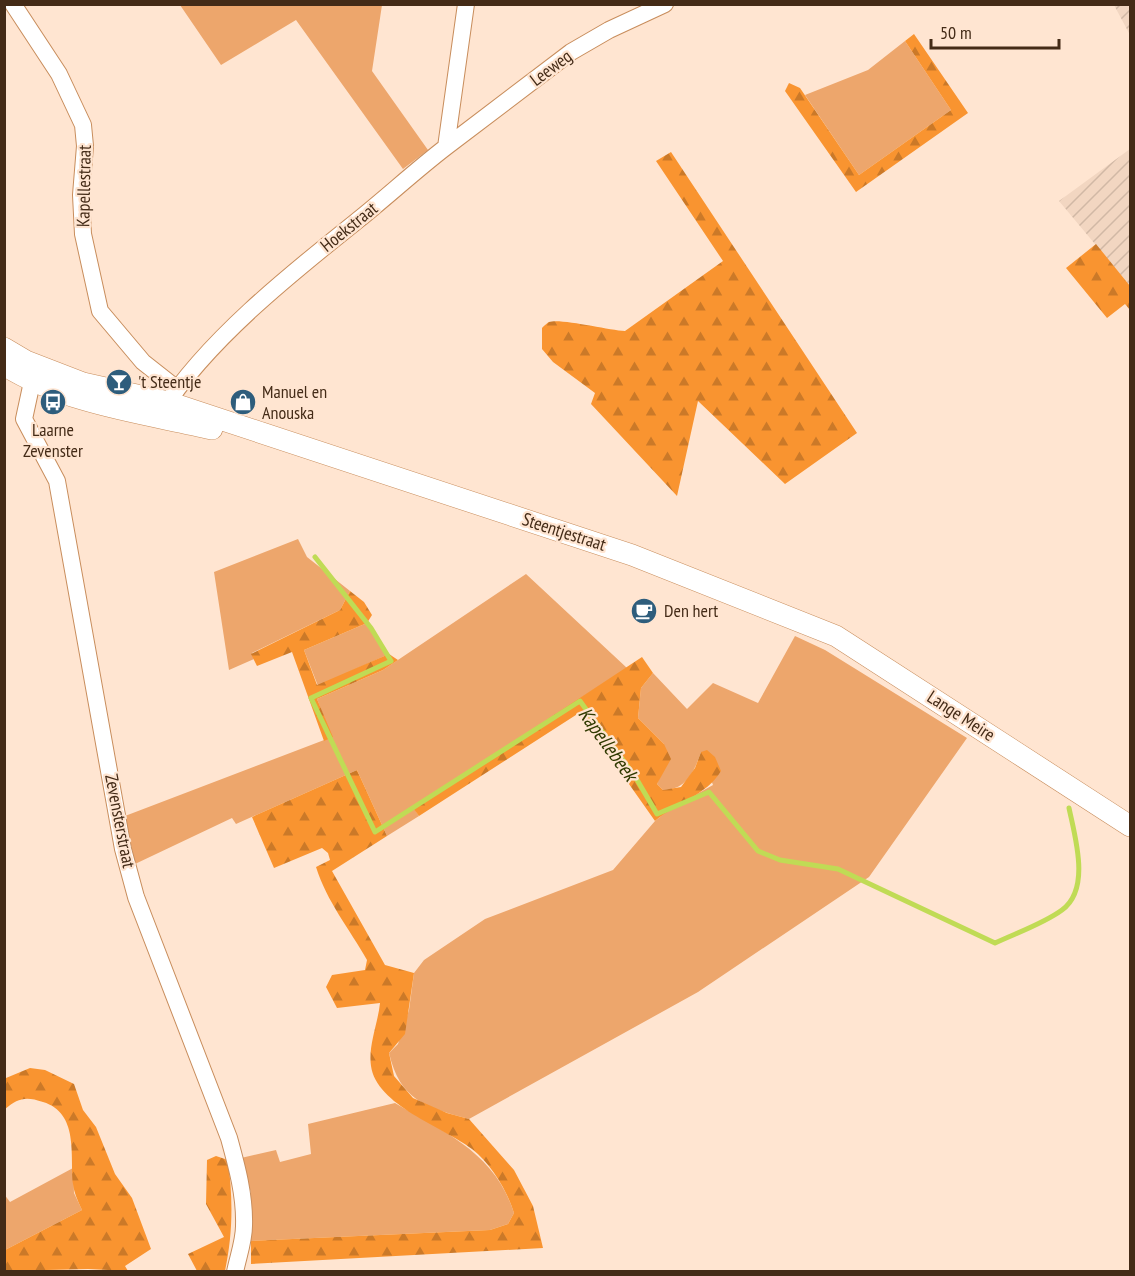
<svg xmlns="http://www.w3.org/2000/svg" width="1135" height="1276" viewBox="0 0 1135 1276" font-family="'PT Sans Narrow',sans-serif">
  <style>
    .industrial { fill: url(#industrial-furrows) }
    .grass { fill: #eda66c }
    .forest { fill: url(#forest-firs) }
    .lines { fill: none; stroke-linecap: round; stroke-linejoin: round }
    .stream { stroke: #c0db55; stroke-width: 5 }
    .minor-casing { stroke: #c88d5c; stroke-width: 18 }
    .tertiary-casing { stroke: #c88d5c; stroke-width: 22 }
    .minor { stroke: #fff; stroke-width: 16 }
    .tertiary { stroke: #fff; stroke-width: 21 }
    .labels { text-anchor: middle; stroke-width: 4.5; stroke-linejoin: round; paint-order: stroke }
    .street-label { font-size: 18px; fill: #442b17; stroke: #ffe5d1 }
    .poi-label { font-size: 18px; fill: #442b17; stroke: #ffe5d1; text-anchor: start }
    .water-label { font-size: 20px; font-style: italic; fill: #303a01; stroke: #ffe5d1 }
  </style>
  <defs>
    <pattern id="industrial-furrows" width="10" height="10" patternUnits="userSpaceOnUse" patternTransform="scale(1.5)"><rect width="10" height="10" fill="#f2d6c1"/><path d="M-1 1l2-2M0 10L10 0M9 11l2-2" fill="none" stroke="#d1b8a5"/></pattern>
    <pattern id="forest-firs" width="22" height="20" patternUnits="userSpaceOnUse" patternTransform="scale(1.5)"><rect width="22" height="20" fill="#f99430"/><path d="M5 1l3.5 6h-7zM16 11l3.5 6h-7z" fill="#cb7928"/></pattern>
  </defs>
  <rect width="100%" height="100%" fill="#ffe5d1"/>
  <path class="industrial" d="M 1114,5 L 1130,5 L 1130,35 Z
    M 1130,149 L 1130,286 L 1059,201 Z"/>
  <path class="grass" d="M 180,5 L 382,5 L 372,71 L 428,150 L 403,169 L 296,20 L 221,65 Z
    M 905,41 L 951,110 L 859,175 L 805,95 L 868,70 Z
    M 298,539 L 307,557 L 350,591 L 340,610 L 252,653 L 254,659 L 229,670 L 214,572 Z
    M 526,574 L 627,668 L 413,807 L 419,816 L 387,836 L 357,770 L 236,824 L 232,818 L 135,864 L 125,816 L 332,737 L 317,699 L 383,670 Z
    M 367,623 L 378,643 L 389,654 L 318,686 L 304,650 Z
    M 795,636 L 825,650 L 967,738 L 869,877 L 698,992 L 469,1119 C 425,1107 400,1100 389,1053 L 398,1044 L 409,1010 L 414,973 L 424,960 L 485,919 L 613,870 L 655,821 L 670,809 L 713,785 L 701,752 C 694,772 686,790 663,790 L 657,784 L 663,770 L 664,744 L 638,718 L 641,688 L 653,673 L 687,709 L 713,683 L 758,703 Z
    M 395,1103 C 446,1133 495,1153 514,1213 L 508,1224 L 490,1230 L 251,1241 L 251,1193 L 241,1158 L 276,1150 L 280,1162 L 311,1154 L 308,1124 Z
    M 73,1168 L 74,1193 L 82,1210 L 5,1250 L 4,1194 L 10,1202 Z"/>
  <path class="forest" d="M 914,34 L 968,113 L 856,192 L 785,91 L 789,83 L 800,88 L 859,175 L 951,110 L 905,41 Z
    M 671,152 L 857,433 L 785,484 L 698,401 L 677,496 L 591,404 L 595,393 L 553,362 L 542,349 L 542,328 C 542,328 548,322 549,322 C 560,318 608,330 625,331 L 723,261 L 656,161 Z
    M 1096,244 L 1130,286 L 1130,310 L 1125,304 L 1107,318 L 1066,268 Z
    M 350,591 L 364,602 L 372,615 L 367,623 L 304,650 L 317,685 L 389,654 L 398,660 L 383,670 L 317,699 L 333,737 L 324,741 L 292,652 L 257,666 L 251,654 L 340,610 Z
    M 642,657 L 653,673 L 641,688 L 638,718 L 664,744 L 671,759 L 657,784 L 663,790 L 681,787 L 695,768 L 701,752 L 707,750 L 715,757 L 721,771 C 707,795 676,803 655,821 L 579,713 L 419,816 L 413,808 Z
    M 357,770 L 387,836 L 332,871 L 385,965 L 414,973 L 405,1034 L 389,1053 L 394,1076 L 413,1098 L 447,1113 L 469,1119 L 514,1170 L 533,1206 L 543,1248 L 251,1264 L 251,1241 L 490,1230 L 508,1224 L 514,1213 C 507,1190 491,1164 472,1149 C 443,1127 376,1105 371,1066 C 368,1046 378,1023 380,1003 L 337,1008 L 326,987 L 332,975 L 365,970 L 367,960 C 349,928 327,902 316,867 L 330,860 L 328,853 L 322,848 L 274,868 L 252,817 Z
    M 30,1068 L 45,1070 L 74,1084 L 83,1110 L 96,1127 L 115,1174 L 132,1198 L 151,1249 L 125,1266 L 128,1271 L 88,1269 L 5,1271 L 5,1250 L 82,1210 C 78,1201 74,1193 73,1184 C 70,1155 79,1113 43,1102 C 26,1096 18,1098 5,1109 L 6,1078 Z
    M 216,1156 L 228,1160 C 233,1199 233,1233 225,1271 L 197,1271 L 188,1254 L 224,1237 L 206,1204 L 207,1160 Z"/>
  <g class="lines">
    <path class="stream" d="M 315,557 L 371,628 L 391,661 L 311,698 L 375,832 L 580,701 L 636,778 L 657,814 L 709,792 L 758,851 L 780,860 L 838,869 L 995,943 C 1016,933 1043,924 1062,910 C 1091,889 1075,837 1069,808"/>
    <defs>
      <path id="minor" d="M 13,4 L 59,74 L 83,125 L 85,146 L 81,195 L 83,234 L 100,311 L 143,362 L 176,388
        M 446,147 L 571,52 L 609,30 L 665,4
        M 35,368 L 24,419 L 57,481 L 123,849 L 136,897 L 229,1138 C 237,1167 245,1196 244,1226 C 244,1241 238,1257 235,1272
        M 162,411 C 207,340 293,272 358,220 C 388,196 416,170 446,147 L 466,4"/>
      <path id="tertiary" d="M 4,348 L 26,361 L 83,383 L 168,402 L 632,555 L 836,636 L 1130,826
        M 4,365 C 66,404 143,413 212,429"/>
    </defs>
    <use href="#minor" class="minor-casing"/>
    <use href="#tertiary" class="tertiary-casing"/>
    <use href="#minor" class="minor"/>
    <use href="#tertiary" class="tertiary"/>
  </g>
  <defs>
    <symbol id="bar-disc" viewBox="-11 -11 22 22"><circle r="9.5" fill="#2e5d7c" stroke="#ffe5d1"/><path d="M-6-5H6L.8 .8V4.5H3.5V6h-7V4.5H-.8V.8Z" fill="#fff"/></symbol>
    <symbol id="bus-disc" viewBox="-11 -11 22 22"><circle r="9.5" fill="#2e5d7c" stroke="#ffe5d1"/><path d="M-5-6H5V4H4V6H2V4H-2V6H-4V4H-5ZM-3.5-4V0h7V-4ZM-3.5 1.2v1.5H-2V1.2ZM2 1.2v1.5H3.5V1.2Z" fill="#fff"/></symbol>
    <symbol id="shop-disc" viewBox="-11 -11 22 22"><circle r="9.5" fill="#2e5d7c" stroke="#ffe5d1"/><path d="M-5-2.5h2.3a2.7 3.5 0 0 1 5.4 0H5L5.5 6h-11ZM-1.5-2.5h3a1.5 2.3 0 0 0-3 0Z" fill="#fff"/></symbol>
    <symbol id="cafe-disc" viewBox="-11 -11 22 22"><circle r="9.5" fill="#2e5d7c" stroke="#ffe5d1"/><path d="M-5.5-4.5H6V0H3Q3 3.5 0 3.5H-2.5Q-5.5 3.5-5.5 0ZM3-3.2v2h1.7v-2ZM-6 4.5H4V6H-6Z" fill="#fff"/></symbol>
  </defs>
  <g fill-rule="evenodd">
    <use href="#bar-disc" x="104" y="367" width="30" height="30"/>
    <use href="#bus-disc" x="38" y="387" width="30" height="30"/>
    <use href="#shop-disc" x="228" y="387" width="30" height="30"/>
    <use href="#cafe-disc" x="629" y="596" width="30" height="30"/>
  </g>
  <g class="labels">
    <g class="street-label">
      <text transform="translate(551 68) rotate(-37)" y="6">Leeweg</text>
      <text transform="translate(84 186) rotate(-89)" y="6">Kapellestraat</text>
      <text transform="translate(349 227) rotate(-39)" y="6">Hoekstraat</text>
      <text transform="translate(564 532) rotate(18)" y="6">Steentjestraat</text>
      <text transform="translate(961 716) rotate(33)" y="6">Lange Meire</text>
      <text transform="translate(120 821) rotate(79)" y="6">Zevensterstraat</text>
    </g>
    <g class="poi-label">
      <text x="138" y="388">'t Steentje</text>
      <text x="262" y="398">Manuel en<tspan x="262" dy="21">Anouska</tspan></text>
      <text x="53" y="436" text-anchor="middle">Laarne<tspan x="53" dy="21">Zevenster</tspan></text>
      <text x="664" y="617">Den hert</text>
    </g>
    <g class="water-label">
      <text transform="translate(608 744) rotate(54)" y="7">Kapellebeek</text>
    </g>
  </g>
  <rect width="1135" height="1276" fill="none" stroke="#442b17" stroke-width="12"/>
  <path d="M931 39v9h128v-9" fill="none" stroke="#442b17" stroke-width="3"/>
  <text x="940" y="39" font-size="18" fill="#442b17" stroke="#ffe5d1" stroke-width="4.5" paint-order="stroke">50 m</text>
</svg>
